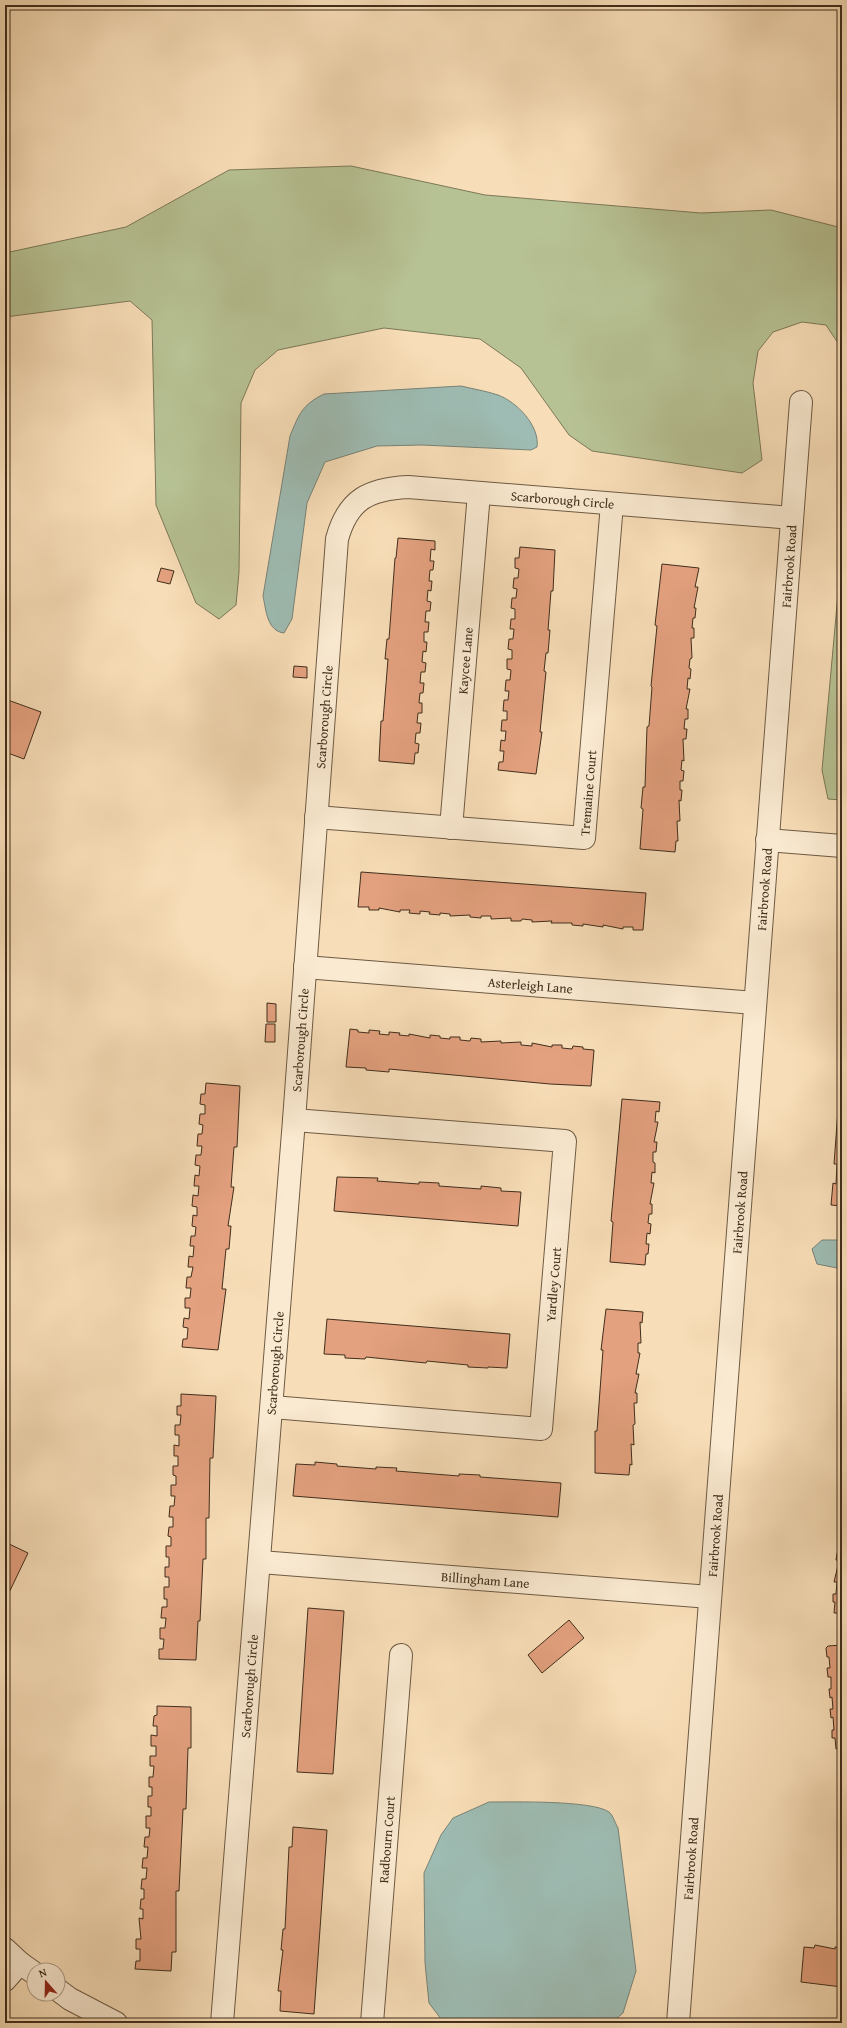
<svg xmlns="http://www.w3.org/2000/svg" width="847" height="2028" viewBox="0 0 847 2028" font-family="'Gentium Book Plus',serif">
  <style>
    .green { fill: #b7c294; stroke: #7c7858 }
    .water { fill: #9ebcb3; stroke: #788377 }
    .building { fill: #e4a17f; stroke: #402e1c }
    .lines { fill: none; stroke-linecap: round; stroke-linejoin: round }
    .minor-casing { stroke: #6e5a43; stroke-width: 24 }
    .minor { stroke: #faead1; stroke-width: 22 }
    .labels { text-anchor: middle; stroke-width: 3; stroke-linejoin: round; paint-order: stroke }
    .street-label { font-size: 13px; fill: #402e1c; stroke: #faead1 }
  </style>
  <rect width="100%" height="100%" fill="#f8deb8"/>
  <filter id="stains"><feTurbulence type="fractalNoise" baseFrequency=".005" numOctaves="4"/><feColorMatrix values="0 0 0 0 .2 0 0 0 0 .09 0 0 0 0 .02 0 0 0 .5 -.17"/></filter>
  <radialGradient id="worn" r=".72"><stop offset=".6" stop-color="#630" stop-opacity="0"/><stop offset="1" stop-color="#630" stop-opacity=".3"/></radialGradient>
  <path class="green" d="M 351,166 L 485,195 L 701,213 L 771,210 L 842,228 L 842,349 L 826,325 L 802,322 L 773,332 L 758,351 L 753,383 L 762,460 L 742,473 L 592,451 L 569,435 L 521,368 L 480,339 L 384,328 L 278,350 L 255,370 L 241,403 L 239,572 L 236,605 L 219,619 L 196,603 L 156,505 L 152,320 L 130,301 L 5,317 L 5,253 L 126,227 L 229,170 Z
    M 842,550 L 842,800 L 828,799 L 822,770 Z"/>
  <path class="water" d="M 461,386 C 473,389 486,391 498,395 C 517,402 540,426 537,447 L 531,450 L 422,445 L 377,446 L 325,462 L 307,503 L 292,619 L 284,633 C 267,631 266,610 263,596 L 290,436 C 299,414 302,405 324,394 Z
    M 822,1240 L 842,1240 L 842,1269 L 817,1264 L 812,1249 Z
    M 489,1802 C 512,1802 592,1800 609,1812 C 613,1815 615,1823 618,1828 L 636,1971 L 623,2013 L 611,2023 L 444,2023 L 429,2003 L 425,1963 L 424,1873 L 441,1835 L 453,1818 Z"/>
  <path class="building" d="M 398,538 L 435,541 L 435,550 L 431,549 L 430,561 L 434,561 L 433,570 L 430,570 L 429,581 L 432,581 L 431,591 L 428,590 L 427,601 L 431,602 L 430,611 L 426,611 L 425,622 L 429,622 L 428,632 L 424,632 L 424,642 L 427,642 L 426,652 L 423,651 L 422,662 L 426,663 L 425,672 L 421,672 L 420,683 L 424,683 L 423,693 L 420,693 L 419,703 L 422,703 L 422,713 L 418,713 L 417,723 L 421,723 L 420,733 L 416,733 L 415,743 L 419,744 L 418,753 L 415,753 L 414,764 L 379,761 L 381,721 L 383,721 L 388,659 L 385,659 L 387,639 L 389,639 L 395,558 L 396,558 Z
    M 520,547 L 555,550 L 553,591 L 551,591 L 548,630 L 550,630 L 548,653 L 546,653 L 544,671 L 546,672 L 540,732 L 542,732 L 536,774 L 498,770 L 499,762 L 503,762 L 504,751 L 500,751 L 501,740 L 505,741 L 506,731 L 501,731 L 502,720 L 507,720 L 507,711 L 503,711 L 504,700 L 508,700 L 509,691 L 505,691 L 506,680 L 510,680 L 511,670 L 507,669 L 507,659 L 512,659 L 512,650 L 508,649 L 509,639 L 513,639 L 514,629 L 510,629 L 511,619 L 515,619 L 515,609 L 511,608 L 512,598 L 516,598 L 517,589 L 513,588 L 514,578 L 518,578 L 519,569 L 515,568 L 515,558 L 519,558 Z
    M 662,564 L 699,568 L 695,587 L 698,587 L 694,608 L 696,608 L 695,618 L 693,618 L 692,628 L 694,628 L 694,638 L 691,638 L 692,658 L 690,659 L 689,668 L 691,669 L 690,679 L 688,678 L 687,689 L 690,689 L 686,709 L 688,709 L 688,719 L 685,719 L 684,729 L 687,729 L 686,739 L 683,739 L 684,761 L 682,760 L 681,770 L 684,771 L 683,781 L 680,781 L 680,790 L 682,790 L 681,801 L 679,800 L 680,821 L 677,821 L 678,841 L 676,841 L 675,852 L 640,849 L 643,809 L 641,808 L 643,787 L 645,787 L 647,727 L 649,726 L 652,687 L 651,686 L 657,626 L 655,625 Z
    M 161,568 L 174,571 L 170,584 L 157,581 Z
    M 294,666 L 307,667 L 307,678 L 293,677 Z
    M 5,699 L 41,712 L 24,759 L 5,752 Z
    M 361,872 L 646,893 L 643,930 L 633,930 L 633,927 L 623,927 L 623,929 L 603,925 L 603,927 L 583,924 L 583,926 L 572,925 L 572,923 L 551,923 L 552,921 L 532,922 L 532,920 L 522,919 L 521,921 L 511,921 L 511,918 L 491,919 L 491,916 L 481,916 L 481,918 L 470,917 L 470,915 L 450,916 L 450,914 L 440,913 L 440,915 L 429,914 L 430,912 L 420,911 L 420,914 L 409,913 L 410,910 L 400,910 L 400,912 L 379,908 L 379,910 L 369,910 L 369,907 L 358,907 Z
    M 267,1003 L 276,1004 L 276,1022 L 267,1022 Z
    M 266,1024 L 275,1024 L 275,1042 L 265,1042 Z
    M 350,1029 L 358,1030 L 358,1032 L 369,1033 L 369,1030 L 380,1031 L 379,1034 L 389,1035 L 389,1032 L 400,1033 L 399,1035 L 409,1036 L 409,1034 L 430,1038 L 430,1035 L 440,1036 L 440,1038 L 450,1039 L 450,1037 L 460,1037 L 460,1040 L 470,1041 L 471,1038 L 481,1039 L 481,1042 L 501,1041 L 501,1043 L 521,1042 L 521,1045 L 532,1046 L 532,1043 L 552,1047 L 552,1045 L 562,1045 L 562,1048 L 572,1049 L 573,1046 L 583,1047 L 583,1049 L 594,1050 L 591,1086 L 550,1084 L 389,1069 L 389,1072 L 366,1070 L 366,1068 L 346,1067 Z
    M 206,1083 L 240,1086 L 237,1147 L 234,1147 L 231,1187 L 234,1187 L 228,1226 L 231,1226 L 229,1249 L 226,1249 L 222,1289 L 226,1289 L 218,1350 L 182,1347 L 183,1339 L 187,1339 L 188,1328 L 183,1327 L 184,1318 L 189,1319 L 190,1308 L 185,1308 L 185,1298 L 190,1298 L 191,1288 L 186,1288 L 187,1277 L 191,1277 L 193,1267 L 188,1267 L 189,1256 L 193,1257 L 194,1246 L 190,1246 L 191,1236 L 195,1236 L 196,1227 L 192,1226 L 193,1215 L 197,1216 L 197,1207 L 192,1206 L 193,1195 L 198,1196 L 199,1186 L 194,1186 L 195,1175 L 199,1176 L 200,1166 L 195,1165 L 196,1155 L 201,1155 L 202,1146 L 197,1146 L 198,1134 L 202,1134 L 203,1125 L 199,1124 L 200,1114 L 205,1114 L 205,1105 L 200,1104 L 201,1094 L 205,1094 Z
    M 840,1083 L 842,1083 L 842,1206 L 831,1205 L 833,1183 L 836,1184 L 837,1164 L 834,1164 Z
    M 622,1099 L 660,1102 L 659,1112 L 656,1111 L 655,1122 L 658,1122 L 654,1142 L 657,1142 L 656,1152 L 653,1152 L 653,1162 L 655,1163 L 655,1173 L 652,1172 L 651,1183 L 654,1183 L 650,1204 L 652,1204 L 652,1214 L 649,1214 L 648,1223 L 651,1224 L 650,1234 L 647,1233 L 646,1244 L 649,1244 L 648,1254 L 646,1254 L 645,1265 L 610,1262 L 613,1222 L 611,1221 Z
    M 337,1177 L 378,1178 L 377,1181 L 419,1184 L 419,1182 L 439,1183 L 439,1186 L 481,1189 L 481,1186 L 501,1188 L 501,1191 L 521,1192 L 518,1226 L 334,1211 Z
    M 606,1309 L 643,1312 L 642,1323 L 640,1322 L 641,1343 L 638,1343 L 638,1353 L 640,1353 L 636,1374 L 639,1374 L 635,1393 L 637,1393 L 637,1403 L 634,1403 L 635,1424 L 633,1425 L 634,1445 L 631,1444 L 632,1465 L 630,1464 L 629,1475 L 595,1473 L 595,1431 L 597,1431 L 603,1350 L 601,1350 Z
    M 327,1319 L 510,1334 L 507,1368 L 488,1367 L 488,1368 L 468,1367 L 468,1365 L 427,1361 L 426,1363 L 366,1357 L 365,1359 L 345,1358 L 345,1355 L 324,1354 Z
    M 181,1394 L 216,1396 L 213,1458 L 210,1458 L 209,1518 L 206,1518 L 206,1559 L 203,1559 L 200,1621 L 198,1621 L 196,1660 L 159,1659 L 159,1649 L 163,1649 L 164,1639 L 160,1639 L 160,1628 L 165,1628 L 166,1618 L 161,1618 L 162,1607 L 167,1607 L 167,1599 L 164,1599 L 164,1587 L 169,1587 L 169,1577 L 165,1577 L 165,1567 L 169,1567 L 169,1557 L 166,1557 L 166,1546 L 171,1546 L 171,1537 L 168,1536 L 169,1527 L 173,1527 L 173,1517 L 169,1517 L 170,1506 L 174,1506 L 175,1496 L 171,1496 L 171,1485 L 176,1485 L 176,1476 L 173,1475 L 173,1466 L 178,1466 L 178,1456 L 174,1456 L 174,1445 L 179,1446 L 179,1435 L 175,1435 L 175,1425 L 180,1425 L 181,1415 L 177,1415 L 177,1406 L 181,1406 Z
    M 315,1462 L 337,1464 L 337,1466 L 376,1469 L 376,1467 L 397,1468 L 396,1471 L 459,1476 L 459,1474 L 480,1475 L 480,1477 L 561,1483 L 558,1517 L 293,1496 L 296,1464 L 315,1465 Z
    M 840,1513 L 842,1513 L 842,1613 L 834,1613 L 835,1602 L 833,1602 L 833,1594 L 836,1594 L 837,1582 L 834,1582 L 839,1561 L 836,1560 L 837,1553 L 839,1553 L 839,1533 L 841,1533 Z
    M 5,1542 L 28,1553 L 5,1601 Z
    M 308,1608 L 344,1611 L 333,1774 L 297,1772 Z
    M 569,1620 L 584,1638 L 542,1673 L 528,1655 Z
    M 842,1645 L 842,1748 L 836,1749 L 835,1738 L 832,1738 L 832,1730 L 834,1730 L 833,1717 L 831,1718 L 830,1709 L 833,1709 L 832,1697 L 830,1698 L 829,1689 L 831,1689 L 831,1677 L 828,1677 L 827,1668 L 830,1668 L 829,1657 L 827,1657 L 826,1648 L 828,1646 Z
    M 157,1706 L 191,1707 L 191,1748 L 188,1748 L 186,1809 L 183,1809 L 179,1891 L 176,1891 L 176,1952 L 172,1952 L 171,1971 L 135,1969 L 136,1961 L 140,1961 L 140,1949 L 136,1949 L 136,1939 L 141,1939 L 139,1918 L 143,1919 L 143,1909 L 140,1909 L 141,1899 L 144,1899 L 144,1889 L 141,1889 L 142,1879 L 146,1879 L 147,1868 L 142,1868 L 143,1858 L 147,1858 L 148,1847 L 144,1847 L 145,1837 L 149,1837 L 150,1828 L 146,1828 L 146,1816 L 151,1816 L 151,1807 L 148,1807 L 148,1796 L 152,1796 L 152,1787 L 149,1787 L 149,1777 L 153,1777 L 154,1766 L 150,1766 L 150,1756 L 156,1756 L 156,1746 L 151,1746 L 151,1735 L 157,1736 L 157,1726 L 153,1726 L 154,1716 L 157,1715 Z
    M 293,1827 L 327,1830 L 314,2014 L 280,2011 L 281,1991 L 278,1991 L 283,1950 L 281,1950 L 283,1929 L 285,1929 L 289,1847 L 292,1847 Z
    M 815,1945 L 835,1949 L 835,1947 L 842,1947 L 842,1987 L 801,1982 L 804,1947 L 814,1948 Z"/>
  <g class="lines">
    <defs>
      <g id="minor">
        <path id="s1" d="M 316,817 L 584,838 L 612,504"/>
        <path id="s2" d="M 451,828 L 479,493"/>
        <path d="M 767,840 L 842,846"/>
        <path id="s3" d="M 305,967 L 755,1003"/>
        <path id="s4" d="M 272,1407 L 541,1429 L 565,1141 L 294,1120"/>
        <path id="s5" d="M 260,1562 L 710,1597"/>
        <path d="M 5,1949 L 20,1963 L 34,1973"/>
        <path d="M 5,1980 L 20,1963"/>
        <path d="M 58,1990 L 70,1999 L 116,2023"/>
        <path id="s6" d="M 222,2023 L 294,1120 L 337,539 C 348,499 369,489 408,487 L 792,518"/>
        <path id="s7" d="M 372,2023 L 401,1655"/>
        <path id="s8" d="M 678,2023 L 801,402"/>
      </g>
    </defs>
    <use href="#minor" class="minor-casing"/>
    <use href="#minor" class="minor"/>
  </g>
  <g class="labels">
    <g class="street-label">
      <text dy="5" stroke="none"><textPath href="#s6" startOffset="1740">Scarborough Circle</textPath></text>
      <text dy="5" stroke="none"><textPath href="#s8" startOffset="1461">Fairbrook Road</textPath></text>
      <text dy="5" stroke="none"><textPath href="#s2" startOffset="168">Kaycee Lane</textPath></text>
      <text dy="5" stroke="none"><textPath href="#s6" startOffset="1310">Scarborough Circle</textPath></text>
      <text dy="5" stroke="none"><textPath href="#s1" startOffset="314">Tremaine Court</textPath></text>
      <text dy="5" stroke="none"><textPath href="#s8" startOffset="1137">Fairbrook Road</textPath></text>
      <text dy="5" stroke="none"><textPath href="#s3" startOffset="226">Asterleigh Lane</textPath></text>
      <text dy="5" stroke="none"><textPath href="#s6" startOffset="986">Scarborough Circle</textPath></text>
      <text dy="5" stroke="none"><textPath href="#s8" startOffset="813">Fairbrook Road</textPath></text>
      <text dy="5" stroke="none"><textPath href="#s4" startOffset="415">Yardley Court</textPath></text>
      <text dy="5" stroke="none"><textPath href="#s6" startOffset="662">Scarborough Circle</textPath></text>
      <text dy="5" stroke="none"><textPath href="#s8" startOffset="489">Fairbrook Road</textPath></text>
      <text dy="5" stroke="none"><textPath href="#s5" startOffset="226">Billingham Lane</textPath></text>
      <text dy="5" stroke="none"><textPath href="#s6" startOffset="338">Scarborough Circle</textPath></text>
      <text dy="5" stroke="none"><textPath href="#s7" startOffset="184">Radbourn Court</textPath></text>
      <text dy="5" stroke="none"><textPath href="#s8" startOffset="165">Fairbrook Road</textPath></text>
    </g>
  </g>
  <rect width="847" height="2028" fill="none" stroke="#f8deb8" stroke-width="20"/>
  <rect x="6" y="6" width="835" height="2016" fill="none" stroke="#402e1c" stroke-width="2"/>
  <rect x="10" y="10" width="827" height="2008" fill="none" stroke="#402e1c"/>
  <g transform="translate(46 1982) rotate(340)"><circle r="19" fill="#faead1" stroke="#b09f89"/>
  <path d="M0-3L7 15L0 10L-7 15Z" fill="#8f2418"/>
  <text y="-6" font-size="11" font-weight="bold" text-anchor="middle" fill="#402e1c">N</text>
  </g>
  <rect width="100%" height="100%" filter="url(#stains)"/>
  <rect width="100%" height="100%" fill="url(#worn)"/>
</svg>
